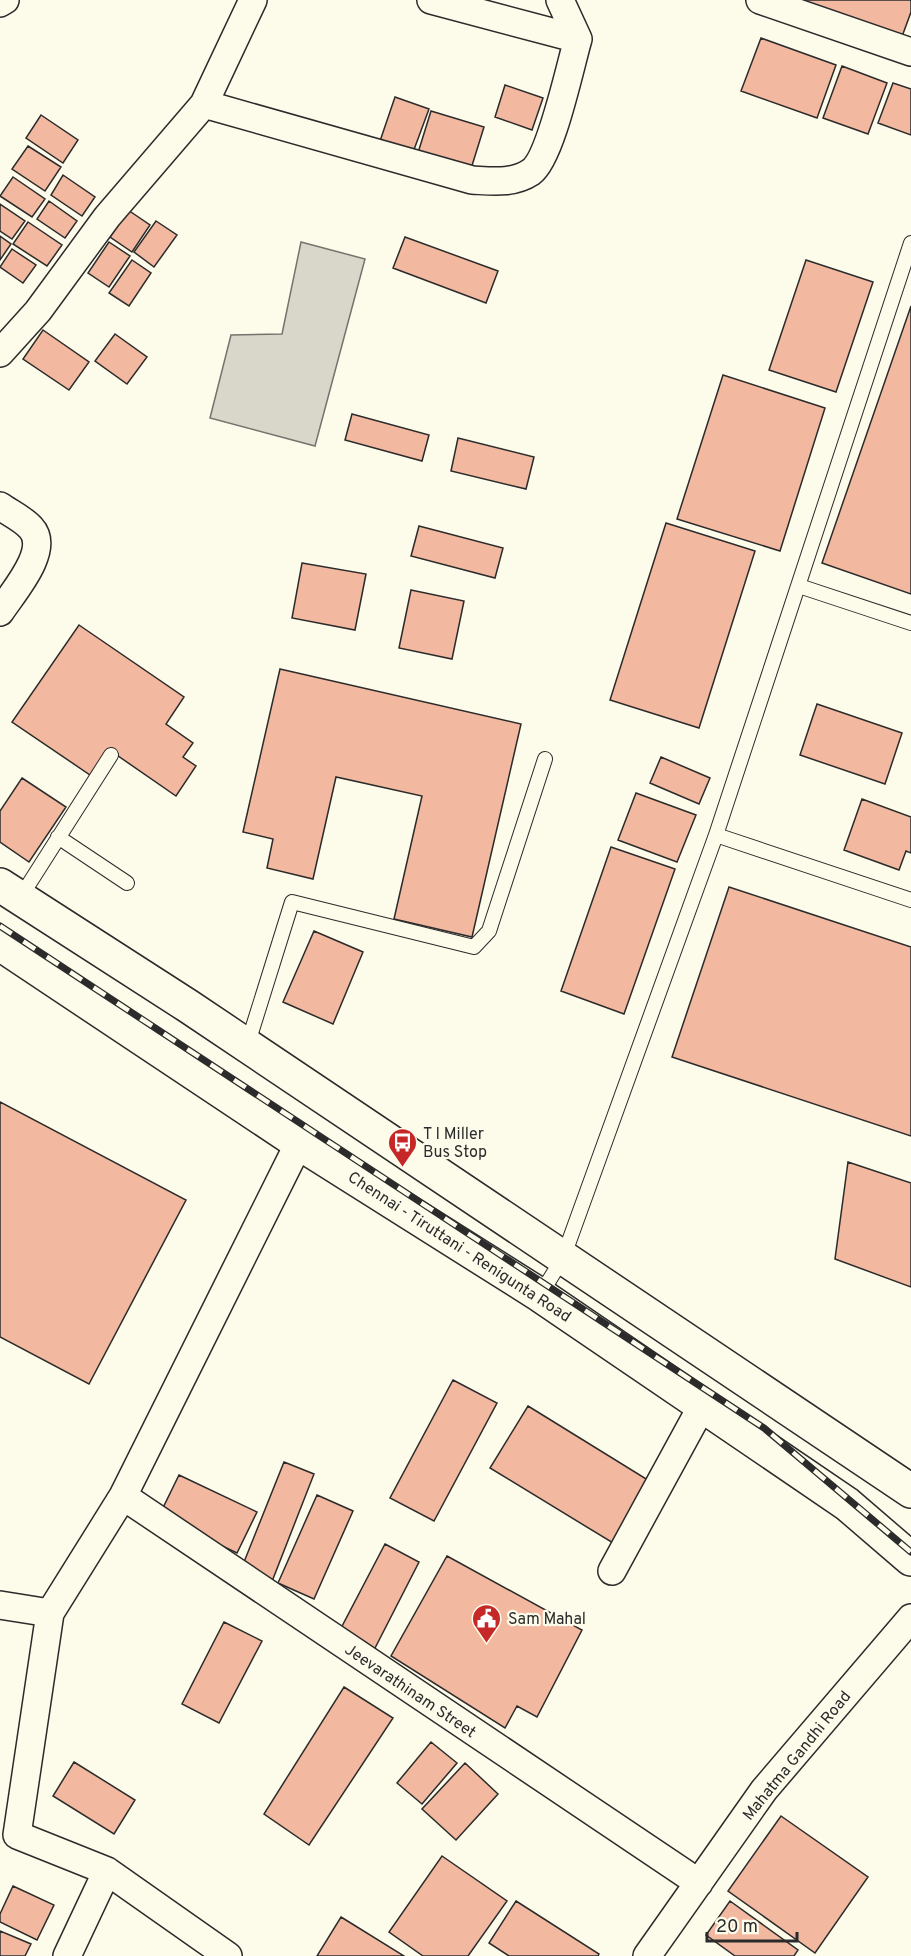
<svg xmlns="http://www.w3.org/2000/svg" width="911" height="1956" viewBox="0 0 911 1956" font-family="Overpass,sans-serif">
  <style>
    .water { fill: #d8d7c9; stroke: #74746e; stroke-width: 1.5 }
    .building { fill: #f2b8a0; stroke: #2b2b2b; stroke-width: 1.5 }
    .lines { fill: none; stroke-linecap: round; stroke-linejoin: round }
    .service-casing { stroke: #2b2b2b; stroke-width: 16 }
    .minor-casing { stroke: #2b2b2b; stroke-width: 30 }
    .trunk-casing { stroke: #2b2b2b; stroke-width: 36 }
    .service { stroke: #fdfbea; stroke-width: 14 }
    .minor { stroke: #fdfbea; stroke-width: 27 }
    .trunk { stroke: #fdfbea; stroke-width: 33 }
    .rail-casing { stroke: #2b2b2b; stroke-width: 7 }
    .rail { stroke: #fdfbea; stroke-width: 4.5; stroke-dasharray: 14; stroke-linecap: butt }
    .labels { text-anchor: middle; stroke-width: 4.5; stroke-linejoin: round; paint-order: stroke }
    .poi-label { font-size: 16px; fill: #2b2b2b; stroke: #fdfbea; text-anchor: start }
    .street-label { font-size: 16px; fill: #2b2b2b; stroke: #fdfbea }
  </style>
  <rect width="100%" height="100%" fill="#fdfbea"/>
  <path class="water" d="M 301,242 L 365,259 L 315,446 L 210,418 L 231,335 L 282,334 Z"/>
  <path class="building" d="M 801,0 L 911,0 L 911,12 L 900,42 Z
    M 761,38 L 836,65 L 817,118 L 741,91 Z
    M 842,66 L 887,83 L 868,134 L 823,118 Z
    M 893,83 L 911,89 L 911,135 L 878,123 Z
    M 505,85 L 543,98 L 532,130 L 495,117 Z
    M 395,97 L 429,109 L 412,155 L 379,144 Z
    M 431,111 L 484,127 L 470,172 L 417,156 Z
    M 41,115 L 78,140 L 63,163 L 26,138 Z
    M 28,146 L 61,167 L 45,191 L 12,169 Z
    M 63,175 L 95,197 L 82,216 L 51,195 Z
    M 13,177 L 45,199 L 32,217 L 0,196 Z
    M 49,201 L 77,221 L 65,238 L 37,219 Z
    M 0,204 L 25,221 L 12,239 L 0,231 Z
    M 128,210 L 150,225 L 132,252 L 110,237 Z
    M 156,221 L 177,235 L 154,267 L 134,252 Z
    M 28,222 L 62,245 L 47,266 L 13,244 Z
    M 0,236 L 11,244 L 0,260 Z
    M 405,237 L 498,271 L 486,303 L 393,268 Z
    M 109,242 L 130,256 L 109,287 L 88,273 Z
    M 12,249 L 36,265 L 23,283 L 0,267 Z
    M 132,260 L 151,273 L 129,306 L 109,293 Z
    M 806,260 L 873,282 L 836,392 L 769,370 Z
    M 911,306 L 911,594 L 822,563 Z
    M 43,330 L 89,362 L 69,390 L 23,359 Z
    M 115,334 L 147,357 L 127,384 L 95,361 Z
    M 723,375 L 825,408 L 780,551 L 677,519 Z
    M 352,414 L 429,435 L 422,461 L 345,440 Z
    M 458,438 L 534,457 L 526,489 L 451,471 Z
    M 666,523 L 755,551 L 699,728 L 610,700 Z
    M 419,526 L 503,548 L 495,578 L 411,556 Z
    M 302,563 L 366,574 L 355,630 L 292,618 Z
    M 411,590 L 464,601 L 452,659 L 399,648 Z
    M 79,625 L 184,697 L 166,724 L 193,743 L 183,757 L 196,766 L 176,796 L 108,749 L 90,775 L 12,722 Z
    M 280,669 L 521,724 L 472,937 L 394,919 L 422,796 L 336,777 L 313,879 L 267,868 L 273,839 L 243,832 Z
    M 817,704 L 902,733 L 885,784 L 800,755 Z
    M 661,757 L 710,778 L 699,804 L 650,783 Z
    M 22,778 L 66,807 L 29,862 L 0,842 L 0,811 Z
    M 636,793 L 696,815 L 677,862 L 618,840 Z
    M 862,799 L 911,817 L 911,853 L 906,851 L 899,870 L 844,850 Z
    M 611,847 L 675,869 L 624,1014 L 561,991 Z
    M 729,887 L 911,947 L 911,1136 L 672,1057 Z
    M 314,931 L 363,952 L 333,1024 L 283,1002 Z
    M 0,1102 L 186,1200 L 89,1384 L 0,1337 Z
    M 848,1162 L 911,1183 L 911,1287 L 835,1259 Z
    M 453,1380 L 497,1403 L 434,1521 L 390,1498 Z
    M 528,1406 L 656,1485 L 618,1546 L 490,1468 Z
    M 284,1462 L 314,1474 L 271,1584 L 240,1572 Z
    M 179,1475 L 257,1512 L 237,1553 L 159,1516 Z
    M 317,1495 L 353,1511 L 314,1599 L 278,1583 Z
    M 385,1544 L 419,1562 L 374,1650 L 339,1632 Z
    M 447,1556 L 582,1630 L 537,1717 L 517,1706 L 505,1728 L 391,1656 Z
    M 224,1622 L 262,1641 L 219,1723 L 182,1704 Z
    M 344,1687 L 393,1718 L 309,1845 L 264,1814 Z
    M 431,1742 L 457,1763 L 422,1804 L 397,1783 Z
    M 74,1762 L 135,1800 L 114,1834 L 53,1796 Z
    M 465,1763 L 498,1794 L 456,1840 L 422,1809 Z
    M 781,1816 L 868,1877 L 815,1953 L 728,1891 Z
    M 442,1856 L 507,1901 L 468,1956 L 423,1956 L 389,1932 Z
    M 13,1886 L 54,1905 L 37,1940 L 0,1922 L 0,1914 Z
    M 516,1901 L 599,1954 L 598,1956 L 509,1956 L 489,1943 Z
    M 730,1901 L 798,1950 L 794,1956 L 735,1956 L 706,1935 Z
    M 341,1917 L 404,1956 L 317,1956 Z
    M 0,1931 L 31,1944 L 25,1956 L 0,1956 Z"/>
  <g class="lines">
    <defs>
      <path id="service" d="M 799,586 L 911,623
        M 716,835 L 911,243
        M 58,837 L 127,883
        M 20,898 L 111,755
        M 247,1046 L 292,902 L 474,947 L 489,931 L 545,759
        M 540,1295 L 563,1258 L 716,835 L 911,900"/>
      <path id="minor" d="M 253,0 L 204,104 L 472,180 C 492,181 513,184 531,172 C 551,158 570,66 578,39 L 560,0
        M 431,0 L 578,39
        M 760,0 L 911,52
        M 0,3 L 5,0
        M 0,353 L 38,311 L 107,217 L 204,104
        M 0,506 C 10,513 23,519 31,528 C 51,550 13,592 0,612
        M 123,1496 L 699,1883
        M 612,1571 L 702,1406
        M 0,1605 L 50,1613
        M 67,1956 L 107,1871
        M 228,1956 L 107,1871 L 17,1835 L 50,1613 L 123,1496 L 299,1143
        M 647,1956 L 764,1790 L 911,1618"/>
      <path id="trunk" d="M 0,885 L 188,1006 L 911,1491
        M 0,944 L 299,1143 L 540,1295 L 847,1504 L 911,1559"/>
    </defs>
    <use href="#service" class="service-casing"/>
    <use href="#minor" class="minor-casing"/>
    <use href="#trunk" class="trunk-casing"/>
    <use href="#service" class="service"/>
    <use href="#minor" class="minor"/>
    <use href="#trunk" class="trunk"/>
    <defs>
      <path id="rail" d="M 0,926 L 764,1428 L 911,1552"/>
    </defs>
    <use href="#rail" class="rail-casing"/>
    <use href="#rail" class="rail"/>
  </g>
  <defs>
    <symbol id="bus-pin" viewBox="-11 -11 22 30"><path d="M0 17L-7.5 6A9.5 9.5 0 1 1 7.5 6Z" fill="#c62828" stroke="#fdfbea"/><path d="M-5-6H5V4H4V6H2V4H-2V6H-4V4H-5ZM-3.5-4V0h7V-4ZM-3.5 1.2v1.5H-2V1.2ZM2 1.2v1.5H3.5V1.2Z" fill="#fff"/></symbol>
    <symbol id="civic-pin" viewBox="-11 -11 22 30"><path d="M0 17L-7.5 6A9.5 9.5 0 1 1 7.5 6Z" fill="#c62828" stroke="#fdfbea"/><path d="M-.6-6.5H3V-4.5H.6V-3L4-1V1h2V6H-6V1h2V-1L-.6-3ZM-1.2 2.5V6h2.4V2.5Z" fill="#fff"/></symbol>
  </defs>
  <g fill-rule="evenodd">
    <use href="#bus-pin" x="386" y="1126" width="33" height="45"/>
    <use href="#civic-pin" x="470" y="1602" width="33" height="45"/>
  </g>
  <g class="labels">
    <g class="poi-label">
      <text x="423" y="1139">T I Miller<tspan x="423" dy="18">Bus Stop</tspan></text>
      <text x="508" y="1624">Sam Mahal</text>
    </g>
    <g class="street-label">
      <text transform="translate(460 1246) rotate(33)" y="6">Chennai - Tiruttani - Renigunta Road</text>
      <text transform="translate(411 1690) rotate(34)" y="6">Jeevarathinam Street</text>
      <text transform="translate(796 1755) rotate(-51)" y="6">Mahatma Gandhi Road</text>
    </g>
  </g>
  <path d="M707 1932v9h90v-9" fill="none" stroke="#2b2b2b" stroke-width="3"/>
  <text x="716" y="1932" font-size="18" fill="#2b2b2b" stroke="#fdfbea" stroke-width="4.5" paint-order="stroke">20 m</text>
</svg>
